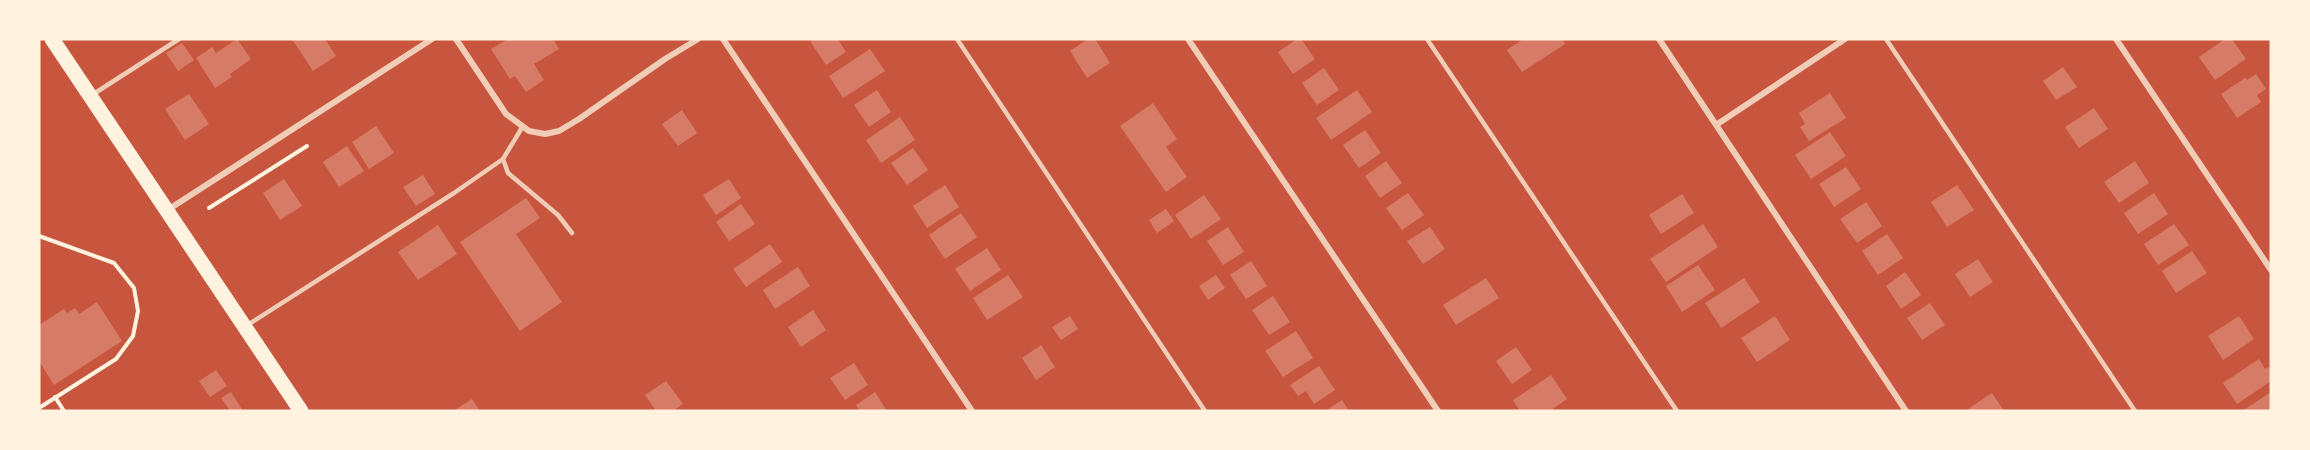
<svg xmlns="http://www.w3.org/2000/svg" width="2310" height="450" viewBox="0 0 2310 450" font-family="'Fira Sans',sans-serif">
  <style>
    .building { fill: #d67c66 }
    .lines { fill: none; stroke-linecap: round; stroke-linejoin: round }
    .path { stroke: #fff3e0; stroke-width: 4 }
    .service { stroke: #f1ccb7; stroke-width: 4.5 }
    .minor { stroke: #f1ccb7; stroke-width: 6 }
    .primary { stroke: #fff3e0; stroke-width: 15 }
  </style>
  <rect width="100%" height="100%" fill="#c8553d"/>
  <path class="building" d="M 237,39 L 251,59 L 230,74 L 232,77 L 215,88 L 196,58 L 212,47 L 216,53 Z
    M 292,39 L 325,39 L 336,56 L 313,71 Z
    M 508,39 L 553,39 L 559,49 L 534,64 L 544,80 L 526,92 L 515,76 L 510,79 L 491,49 Z
    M 813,39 L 838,39 L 846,52 L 826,65 L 810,41 Z
    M 1088,39 L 1095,39 L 1110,63 L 1087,78 L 1070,51 Z
    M 1297,39 L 1301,39 L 1315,59 L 1293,74 L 1278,52 Z
    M 1523,39 L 1562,39 L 1565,44 L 1522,72 L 1507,50 Z
    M 2225,39 L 2232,39 L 2246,59 L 2215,80 L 2199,57 Z
    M 182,43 L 194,60 L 178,71 L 166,53 Z
    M 870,49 L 885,71 L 843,98 L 829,76 Z
    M 2063,67 L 2077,87 L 2056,100 L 2043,81 Z
    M 1324,68 L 1339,90 L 1317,105 L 1302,83 Z
    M 2256,74 L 2266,89 L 2257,95 L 2261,102 L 2237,118 L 2221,94 L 2245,78 L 2247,80 Z
    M 877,90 L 891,112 L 869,127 L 854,105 Z
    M 1357,90 L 1372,112 L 1331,140 L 1316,118 Z
    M 1830,93 L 1846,118 L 1809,141 L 1800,127 L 1805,124 L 1799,113 Z
    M 189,94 L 209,124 L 185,140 L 165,109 Z
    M 1153,103 L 1177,139 L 1166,147 L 1187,177 L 1166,192 L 1120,126 Z
    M 2094,108 L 2108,129 L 2079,148 L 2065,127 Z
    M 682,110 L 697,133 L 678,146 L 662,124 Z
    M 900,117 L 915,140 L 881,163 L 866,140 Z
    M 376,126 L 394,153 L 369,169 L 352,142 Z
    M 1365,130 L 1381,153 L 1359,168 L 1343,145 Z
    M 1830,132 L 1846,156 L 1811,179 L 1795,155 Z
    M 347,146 L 364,171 L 339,187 L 323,162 Z
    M 913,148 L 928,170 L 907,185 L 891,163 Z
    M 1386,161 L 1402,183 L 1380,198 L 1365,176 Z
    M 2135,161 L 2149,183 L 2119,203 L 2104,182 Z
    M 1846,167 L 1861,189 L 1834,207 L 1819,184 Z
    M 423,175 L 435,194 L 416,206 L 403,187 Z
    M 284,179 L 302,206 L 280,220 L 263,193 Z
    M 729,179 L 741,198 L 716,215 L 703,195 Z
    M 945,185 L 959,207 L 927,228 L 913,206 Z
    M 1957,185 L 1974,210 L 1947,227 L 1931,202 Z
    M 1408,193 L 1424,215 L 1402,230 L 1386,208 Z
    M 2154,193 L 2168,214 L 2138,234 L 2124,213 Z
    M 1682,194 L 1694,213 L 1661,234 L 1649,215 Z
    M 1204,195 L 1221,219 L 1191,239 L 1175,215 Z
    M 526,198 L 540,218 L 516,234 L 562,302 L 520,331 L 460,242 Z
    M 1866,202 L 1882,226 L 1857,243 L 1840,219 Z
    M 741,204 L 755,224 L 729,241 L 716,222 Z
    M 1166,209 L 1174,221 L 1157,233 L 1149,220 Z
    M 961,213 L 977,237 L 945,259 L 929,235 Z
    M 1703,224 L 1718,247 L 1666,282 L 1650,259 Z
    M 2174,224 L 2189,245 L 2158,265 L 2144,244 Z
    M 438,225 L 457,254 L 418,280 L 398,252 Z
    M 1228,227 L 1244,252 L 1223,265 L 1207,241 Z
    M 1430,227 L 1445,249 L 1423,264 L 1407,241 Z
    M 1887,234 L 1903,258 L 1878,275 L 1862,251 Z
    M 770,244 L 782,262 L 746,287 L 733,269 Z
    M 987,248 L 1001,270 L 970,291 L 955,269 Z
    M 2192,251 L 2207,273 L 2176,293 L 2162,271 Z
    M 1978,259 L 1993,282 L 1970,297 L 1955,274 Z
    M 1251,261 L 1267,286 L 1246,299 L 1230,275 Z
    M 1698,265 L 1715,290 L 1682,312 L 1666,286 Z
    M 798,267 L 810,286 L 775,309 L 763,290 Z
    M 1905,272 L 1921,295 L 1901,309 L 1886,286 Z
    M 1008,275 L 1023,297 L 987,320 L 973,298 Z
    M 1216,275 L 1225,288 L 1208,300 L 1199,286 Z
    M 1486,278 L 1499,298 L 1456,325 L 1443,305 Z
    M 1744,278 L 1760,302 L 1721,328 L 1705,303 Z
    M 1273,296 L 1290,322 L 1269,335 L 1252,310 Z
    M 97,302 L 122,341 L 54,385 L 39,361 L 39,325 L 64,309 L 67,313 L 75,308 L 79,314 Z
    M 1930,303 L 1945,325 L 1922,340 L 1907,318 Z
    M 813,310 L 826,330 L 801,347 L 788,327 Z
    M 1070,316 L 1078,329 L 1061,340 L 1052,327 Z
    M 1775,316 L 1790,340 L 1757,362 L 1741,338 Z
    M 2239,316 L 2254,339 L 2223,360 L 2208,336 Z
    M 1296,331 L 1313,358 L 1283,377 L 1265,351 Z
    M 1041,345 L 1055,367 L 1036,380 L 1022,358 Z
    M 1516,347 L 1532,370 L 1512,384 L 1496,361 Z
    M 2259,359 L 2265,369 L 2268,367 L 2271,371 L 2271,381 L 2237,404 L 2223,383 Z
    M 854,363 L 868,385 L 845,400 L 830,378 Z
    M 1319,366 L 1335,390 L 1314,404 L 1306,391 L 1298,396 L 1290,385 Z
    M 216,370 L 227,386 L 210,397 L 199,381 Z
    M 1551,375 L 1567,399 L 1550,411 L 1520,411 L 1513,400 Z
    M 666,381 L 683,404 L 673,411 L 656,411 L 645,395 Z
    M 231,392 L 243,411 L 226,411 L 229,409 L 221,398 Z
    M 875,392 L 887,411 L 860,411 L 856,405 Z
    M 2271,392 L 2271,411 L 2242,411 Z
    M 1992,393 L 2004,411 L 1969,411 L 1968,409 Z
    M 472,399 L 480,411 L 453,411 Z
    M 1342,400 L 1349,411 L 1325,411 Z"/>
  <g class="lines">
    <path class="path" d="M 209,208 L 307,146
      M 39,236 L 114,263 L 134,288 L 138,311 L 133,336 L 116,359 L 39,408
      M 55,397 L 64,411"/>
    <path class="service" d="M 957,39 L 1205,411
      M 1427,39 L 1677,411
      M 1886,39 L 2135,411
      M 92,95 L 179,39
      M 503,159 L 508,173 L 558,215 L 572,233
      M 246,326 L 454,193 L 503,159 L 523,126"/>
    <path class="minor" d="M 456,39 L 506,114 L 529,131 L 545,134 L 559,131 L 579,119 L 665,59 L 698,39
      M 723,39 L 972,411
      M 1188,39 L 1438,411
      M 1659,39 L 1906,411
      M 2116,39 L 2271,270
      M 1716,125 L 1845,39
      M 166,211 L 432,39"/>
    <path class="primary" d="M 52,39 L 301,411"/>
  </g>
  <rect width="2310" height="450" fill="none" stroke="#fff3e0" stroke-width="81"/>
</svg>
